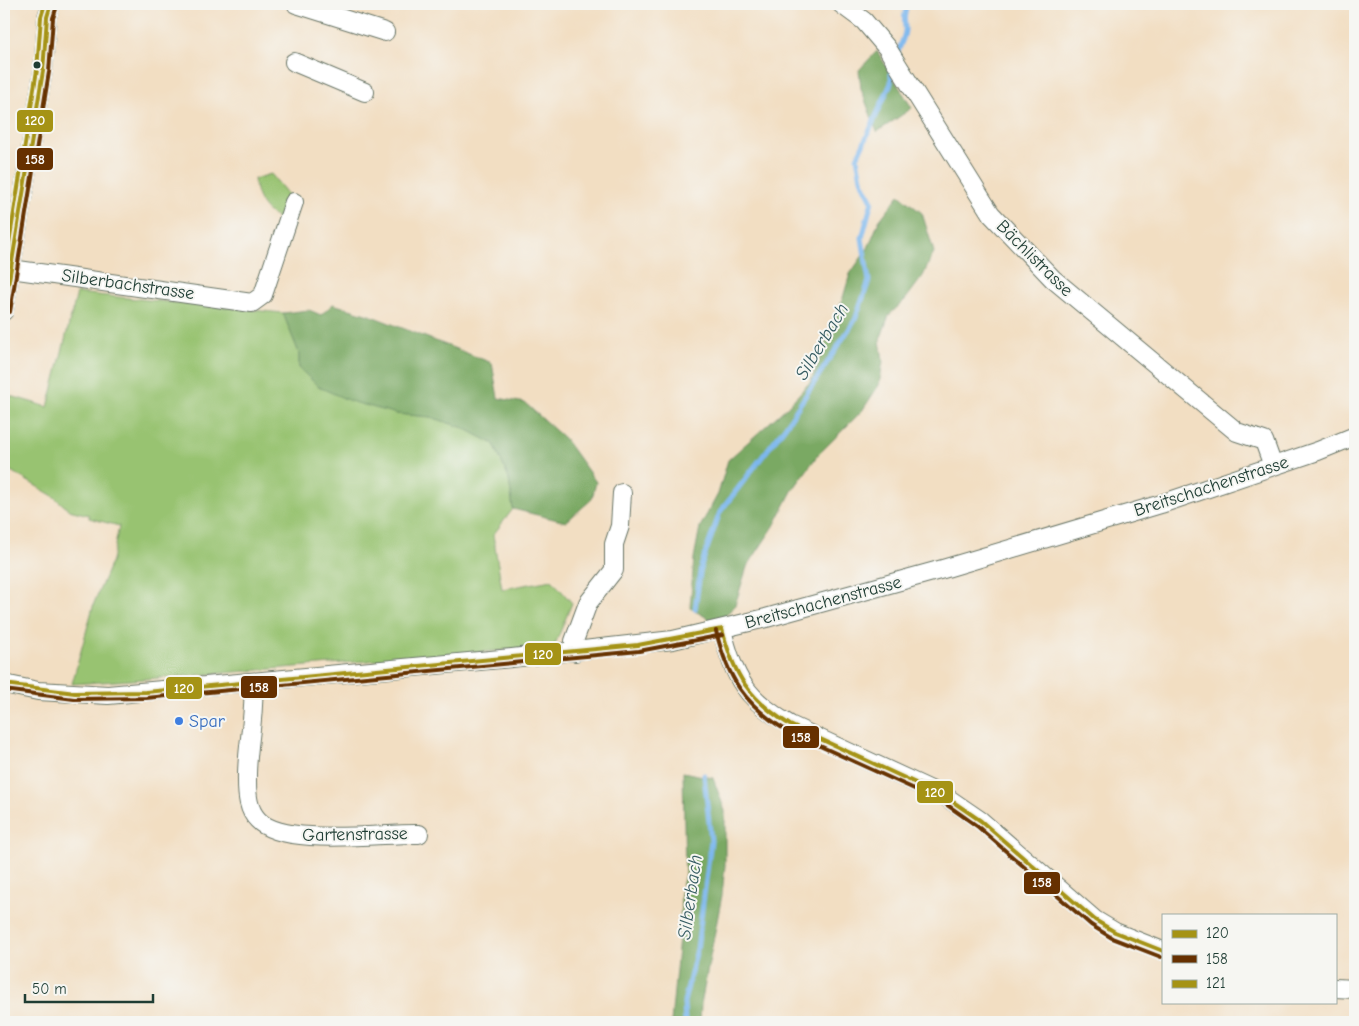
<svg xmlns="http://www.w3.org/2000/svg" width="1359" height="1026" viewBox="0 0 1359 1026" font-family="'Comic Neue',sans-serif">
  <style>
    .green { fill: #98c371; stroke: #5c8052 }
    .forest { fill: #7aa963; stroke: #4c734c }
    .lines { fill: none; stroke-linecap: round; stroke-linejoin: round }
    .stream { stroke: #7cb7ee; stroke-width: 5 }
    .minor-casing { stroke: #697566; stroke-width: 20 }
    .minor { stroke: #fff; stroke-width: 18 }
    .bus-1-casing { stroke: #f6f6f2; stroke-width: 8 }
    .bus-2-casing { stroke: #f6f6f2; stroke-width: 8 }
    .bus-3-casing { stroke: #f6f6f2; stroke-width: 8 }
    .bus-1 { stroke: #a59315; stroke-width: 4 }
    .bus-2 { stroke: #663000; stroke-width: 4 }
    .bus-3 { stroke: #a59315; stroke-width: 4 }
    .bus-dot { fill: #1f3d34; stroke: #f6f6f2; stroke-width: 2 }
    .shop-dot { fill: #3f7fe0; stroke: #f6f6f2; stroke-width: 2 }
    .labels { text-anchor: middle; stroke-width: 4; stroke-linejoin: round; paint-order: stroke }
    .street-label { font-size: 18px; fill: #1f3d34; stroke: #f6f6f2 }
    .shop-label { font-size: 18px; fill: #366cbe; stroke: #f6f6f2; text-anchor: start }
    .water-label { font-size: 19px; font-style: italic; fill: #365c62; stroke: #f6f6f2 }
    .line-badge { stroke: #f6f6f2; stroke-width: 2 }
    .badge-label { font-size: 14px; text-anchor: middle; font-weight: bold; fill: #fff }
  </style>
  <rect width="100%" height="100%" fill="#f6f6f2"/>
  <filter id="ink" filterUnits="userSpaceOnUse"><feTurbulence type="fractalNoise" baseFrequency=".02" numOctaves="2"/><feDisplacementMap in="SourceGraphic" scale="10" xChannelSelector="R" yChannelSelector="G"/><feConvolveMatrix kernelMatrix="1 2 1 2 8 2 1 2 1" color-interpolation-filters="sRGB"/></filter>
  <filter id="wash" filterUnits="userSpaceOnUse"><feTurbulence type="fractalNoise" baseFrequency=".0096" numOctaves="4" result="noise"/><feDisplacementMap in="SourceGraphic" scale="20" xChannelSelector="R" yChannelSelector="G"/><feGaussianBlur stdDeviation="1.12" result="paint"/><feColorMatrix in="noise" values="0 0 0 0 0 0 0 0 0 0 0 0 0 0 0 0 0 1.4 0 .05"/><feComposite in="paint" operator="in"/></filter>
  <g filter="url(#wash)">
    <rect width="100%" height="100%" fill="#f2dec2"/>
    <path class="green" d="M 271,174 L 290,197 L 287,202 L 283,202 L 283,214 L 279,219 C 262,210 256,197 254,179 Z
      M 77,293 L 283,313 L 299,353 L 299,368 L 370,406 L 397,414 L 431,417 L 464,428 L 494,444 L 509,479 L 513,509 L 493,535 L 502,589 L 552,580 L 572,603 L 554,647 C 393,657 233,674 72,684 L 94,603 L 112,560 L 119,526 L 89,518 L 89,515 L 69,510 L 53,496 L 4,467 L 4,394 L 48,407 Z"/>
    <path class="forest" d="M 877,51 L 912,108 L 877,132 L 861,89 L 859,70 Z
      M 899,195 L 922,213 L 934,252 L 923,276 L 905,300 L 889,315 L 880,340 L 883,361 L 879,385 L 862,411 L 817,456 L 792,491 L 774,526 L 747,567 L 735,605 L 718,624 L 690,608 L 694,558 L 700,527 L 718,494 L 728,460 L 786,408 L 811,381 L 842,301 L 850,274 L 868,248 L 879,221 Z
      M 333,304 L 369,315 L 492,363 L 498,398 L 525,403 L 565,439 L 596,482 L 592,499 L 566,522 L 513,509 L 509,479 L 494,444 L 464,428 L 431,417 L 397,414 L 350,401 L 319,387 L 299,368 L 299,353 L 283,313 L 309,310 L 321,315 Z
      M 683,772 L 713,778 L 725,811 L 725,865 L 722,895 L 701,1004 L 700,1022 L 671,1022 L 680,928 L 681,891 L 685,874 Z"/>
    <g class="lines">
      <path class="stream" d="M 898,52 C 900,45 906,35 905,28 C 904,18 904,13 908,4
        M 695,609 L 701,566 L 720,512 L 785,427 L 855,320 L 869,281 L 862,238 L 872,201 L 861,179 L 857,158 L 891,83 L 891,70
        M 685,1022 L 684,1002 L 697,949 L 711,841 L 704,775"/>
    </g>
  </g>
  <g filter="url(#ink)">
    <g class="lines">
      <defs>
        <path id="minor" d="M 296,4 L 385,32
          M 841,4 L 864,21 L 887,48 L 991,214 L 1053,279 L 1237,432 L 1264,441 L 1273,466
          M 294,62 L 365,92
          M 11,269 L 252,303 L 263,295 L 294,202
          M 4,311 L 43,71 L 47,17 L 51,4
          M 722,629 C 733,678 747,700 790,725 L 946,797 L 981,821 L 1095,920 L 1115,932 L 1163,951
          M 575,652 L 574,641 L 588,603 L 614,570 L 614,544 L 620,526 L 622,493
          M 253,682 C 256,715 246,748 247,781 C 247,795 248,810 258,820 C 283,847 381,833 419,834
          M 4,684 L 38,691 L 108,695 L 512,658 L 673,640 L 766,618 L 943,569 L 1161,504 L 1318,451 L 1355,436
          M 1335,988 L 1355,989"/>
      </defs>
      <use href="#minor" class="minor-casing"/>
      <use href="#minor" class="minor"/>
      <defs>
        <path id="bus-1" d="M 4,311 L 43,71 L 47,17 L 51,4
          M 722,629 C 734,676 749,699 790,725 L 946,797 L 981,821 L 1095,920 L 1115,932 L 1163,951
          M 4,684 L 75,693 L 146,692 L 638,645 L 722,629"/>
        <path id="bus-2" d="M 10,312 L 49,72 L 53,18 L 57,6
          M 716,631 C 728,679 744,704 787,731 L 943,802 L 977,826 L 1091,925 L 1112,938 L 1161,957
          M 4,690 L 74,699 L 146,698 L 639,651 L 723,635"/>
        <path id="bus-3" d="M 4,274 L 37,70 L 41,17 L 45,4"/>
      </defs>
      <use href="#bus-1" class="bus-1-casing"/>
      <use href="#bus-2" class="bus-2-casing"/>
      <use href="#bus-3" class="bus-3-casing"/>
      <use href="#bus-1" class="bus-1"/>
      <use href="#bus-2" class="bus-2"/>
      <use href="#bus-3" class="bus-3"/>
    </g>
  </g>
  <circle class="bus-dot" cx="37" cy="65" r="4.5"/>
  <circle class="shop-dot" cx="179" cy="721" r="5"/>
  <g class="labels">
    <g class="street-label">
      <text transform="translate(1035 258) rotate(45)" y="6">Bächlistrasse</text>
      <text transform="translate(128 284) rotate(8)" y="6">Silberbachstrasse</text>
      <text transform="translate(1211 486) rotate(-18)" y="6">Breitschachenstrasse</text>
      <text transform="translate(823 602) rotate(-15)" y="6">Breitschachenstrasse</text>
      <text transform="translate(355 834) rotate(-1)" y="6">Gartenstrasse</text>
    </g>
    <g class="shop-label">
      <text x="189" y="727">Spar</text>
    </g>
    <g class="water-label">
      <text transform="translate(821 341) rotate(-59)" y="7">Silberbach</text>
      <text transform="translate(689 897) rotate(-82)" y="7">Silberbach</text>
    </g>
  </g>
  <g class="line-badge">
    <rect x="16" y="109" width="38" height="24" rx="5" fill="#a59315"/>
    <rect x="16" y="147" width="38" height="24" rx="5" fill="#663000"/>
    <rect x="524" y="642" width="38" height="24" rx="5" fill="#a59315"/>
    <rect x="240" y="675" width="38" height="24" rx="5" fill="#663000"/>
    <rect x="165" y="676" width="38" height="24" rx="5" fill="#a59315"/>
    <rect x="782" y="725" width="38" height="24" rx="5" fill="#663000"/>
    <rect x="916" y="780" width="38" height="24" rx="5" fill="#a59315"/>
    <rect x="1023" y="871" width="38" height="24" rx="5" fill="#663000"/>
  </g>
  <g class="badge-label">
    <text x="35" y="125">120</text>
    <text x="35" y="164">158</text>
    <text x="543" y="659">120</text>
    <text x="259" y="692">158</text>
    <text x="184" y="693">120</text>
    <text x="801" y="742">158</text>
    <text x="935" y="797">120</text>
    <text x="1042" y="887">158</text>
  </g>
  <rect width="1359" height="1026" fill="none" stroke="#f6f6f2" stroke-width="20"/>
  <rect x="1162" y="914" width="175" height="90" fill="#f6f6f2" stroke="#a0aca6"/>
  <rect x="1172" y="930" width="25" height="8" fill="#a59315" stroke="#a0aca6"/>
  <text x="1206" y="938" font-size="15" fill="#1f3d34">120</text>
  <rect x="1172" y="955" width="25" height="8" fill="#663000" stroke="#a0aca6"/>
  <text x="1206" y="964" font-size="15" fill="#1f3d34">158</text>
  <rect x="1172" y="980" width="25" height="8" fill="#a59315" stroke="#a0aca6"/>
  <text x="1206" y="988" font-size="15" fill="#1f3d34">121</text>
  <path d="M25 994v8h128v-8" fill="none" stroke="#1f3d34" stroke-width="2.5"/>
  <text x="32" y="994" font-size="15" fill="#1f3d34" stroke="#f6f6f2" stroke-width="4" paint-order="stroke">50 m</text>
</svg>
